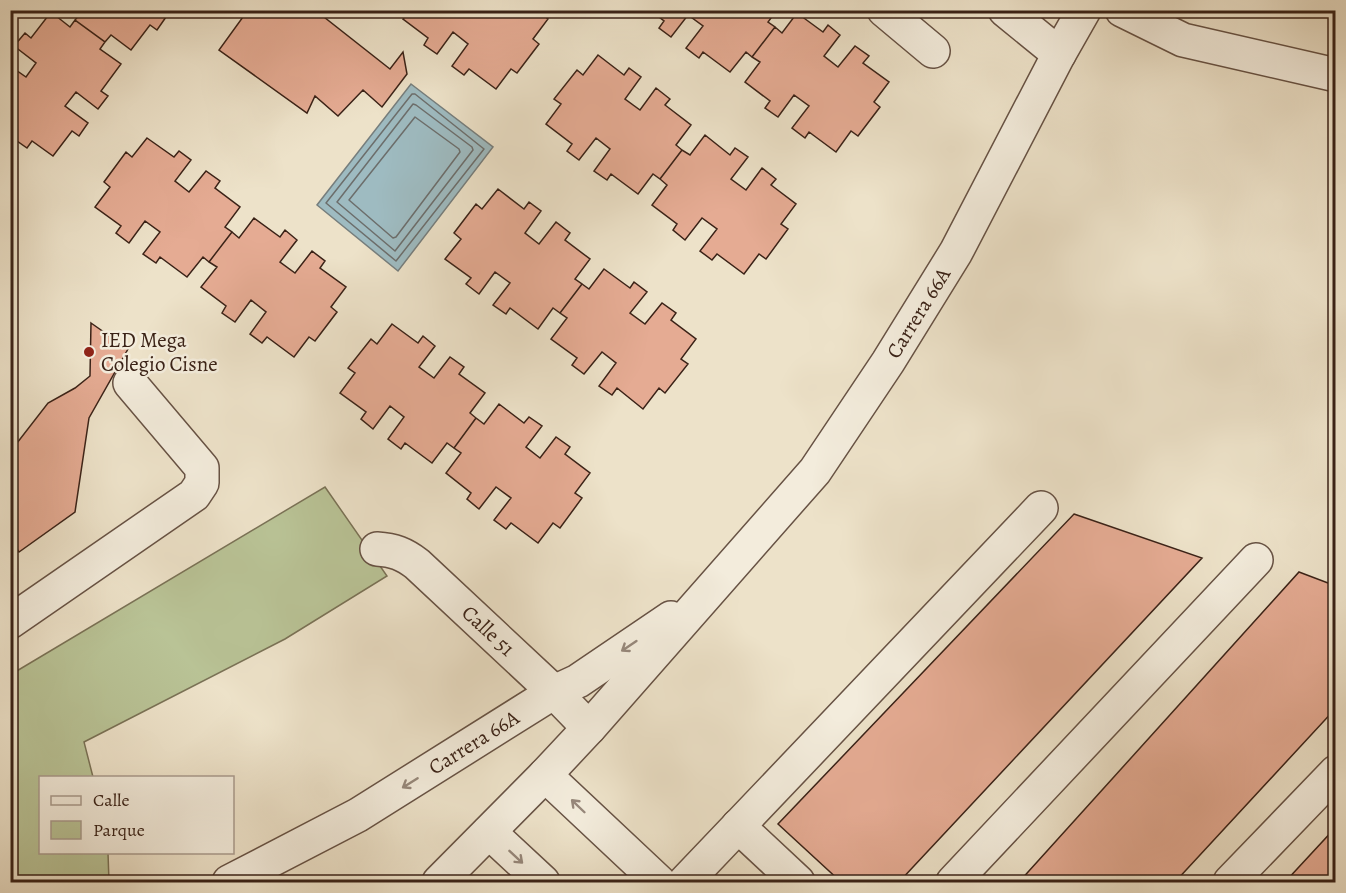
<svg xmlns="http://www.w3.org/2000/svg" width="1346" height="893" viewBox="0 0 1346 893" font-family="Alegreya,serif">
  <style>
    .green { fill: #b9c396; stroke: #7a7256; stroke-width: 1.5 }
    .water { fill: #9ebbc1; stroke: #767e7d; stroke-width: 1.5 }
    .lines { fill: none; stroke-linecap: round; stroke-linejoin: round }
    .shore { stroke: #6c6e6c; stroke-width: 1.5 }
    .building { fill: #e5ab93; stroke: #3a2217; stroke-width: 1.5 }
    .minor-casing { stroke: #675244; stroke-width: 36 }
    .minor { stroke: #f3ecdc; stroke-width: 33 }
    .oneway { stroke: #96877a }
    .poi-dot { fill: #8f2418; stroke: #f3ecdc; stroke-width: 2 }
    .labels { text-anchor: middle; stroke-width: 5; stroke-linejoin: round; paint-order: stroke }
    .street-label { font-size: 21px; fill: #3a2217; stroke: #f3ecdc }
    .poi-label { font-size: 21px; fill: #3a2217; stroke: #f3ecdc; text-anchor: start }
  </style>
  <rect width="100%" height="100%" fill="#ede2c9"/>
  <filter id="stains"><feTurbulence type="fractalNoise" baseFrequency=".00333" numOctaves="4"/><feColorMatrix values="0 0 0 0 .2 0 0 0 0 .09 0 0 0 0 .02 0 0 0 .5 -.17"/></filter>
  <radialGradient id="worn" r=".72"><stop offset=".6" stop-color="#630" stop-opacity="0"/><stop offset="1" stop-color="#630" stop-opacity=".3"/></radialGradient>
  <path class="green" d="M 325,487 L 387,576 L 285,639 L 84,742 L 93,777 L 40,778 L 40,852 L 108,853 L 109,882 L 11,882 L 10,675 Z"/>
  <path class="water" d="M 411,84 L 493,147 L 398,271 L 317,205 Z"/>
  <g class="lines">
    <path class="shore" d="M 412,94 L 415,94 L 484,149 L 396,261 L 326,203 Z
      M 413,104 L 416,105 L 472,147 L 473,150 L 395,251 L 337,202 Z
      M 415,117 L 459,149 L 460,152 L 396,237 L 393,238 L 349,200 Z"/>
  </g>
  <path class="building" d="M 78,10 L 158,10 L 166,17 L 157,30 L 150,25 L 131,50 L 111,35 L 105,42 L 75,20 L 81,13 Z
    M 248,10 L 315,10 L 390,69 L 403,52 L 407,74 L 382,107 L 363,90 L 338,116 L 315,96 L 307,113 L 219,50 Z
    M 410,10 L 537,10 L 548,19 L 533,39 L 539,44 L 517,73 L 511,69 L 496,89 L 469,69 L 464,75 L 452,66 L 468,44 L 453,32 L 437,54 L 424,45 L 428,38 L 403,19 Z
    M 650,10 L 777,10 L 768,22 L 775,27 L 752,57 L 746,52 L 730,72 L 703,52 L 699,58 L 686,48 L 703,26 L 688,15 L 671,37 L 659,28 L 664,21 Z
    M 51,12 L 70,27 L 75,20 L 105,42 L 100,49 L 121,64 L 101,91 L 108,96 L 98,109 L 76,92 L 65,106 L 88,123 L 79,136 L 72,131 L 53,156 L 32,141 L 27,148 L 10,136 L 10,66 L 26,77 L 36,63 L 14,46 L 25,33 L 31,38 Z
    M 797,13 L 823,32 L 828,25 L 840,35 L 824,56 L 838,67 L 855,46 L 869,56 L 863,63 L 889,82 L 874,102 L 880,107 L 858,136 L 851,131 L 836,152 L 809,132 L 805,138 L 792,128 L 809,106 L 794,95 L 778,117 L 765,108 L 770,101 L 745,82 L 760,62 L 752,57 L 775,27 L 782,33 Z
    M 598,55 L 624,75 L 629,68 L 641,77 L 625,99 L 640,110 L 656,88 L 670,99 L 665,105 L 691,125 L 676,145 L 682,150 L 660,179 L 653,174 L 638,194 L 611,174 L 607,180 L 594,171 L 610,149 L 596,138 L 579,160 L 567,151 L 572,144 L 546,124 L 561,104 L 554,99 L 577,70 L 583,75 Z
    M 705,135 L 730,155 L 735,148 L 748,157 L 731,179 L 746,190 L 762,168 L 776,179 L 771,185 L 796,204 L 781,224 L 788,229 L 766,259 L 759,254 L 744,274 L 717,254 L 712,260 L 700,251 L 717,229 L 702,218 L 685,240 L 673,230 L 677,224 L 652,205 L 667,185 L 660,179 L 682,150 L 690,155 Z
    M 147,138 L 174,157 L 179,151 L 191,160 L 175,181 L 189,192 L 206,171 L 220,181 L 215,188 L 240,207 L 225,227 L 232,232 L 209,262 L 203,257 L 187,277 L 160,257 L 156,263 L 143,254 L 160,232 L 145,221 L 129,243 L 116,233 L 121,226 L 95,207 L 110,187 L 104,182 L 126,152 L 132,157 Z
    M 498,189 L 524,209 L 529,202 L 541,211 L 525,233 L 539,244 L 556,222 L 570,233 L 565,240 L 590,259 L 575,279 L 582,284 L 560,313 L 553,308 L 538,329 L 510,308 L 506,314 L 493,305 L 510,283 L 495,272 L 479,294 L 466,284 L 471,278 L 445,259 L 461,239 L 454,233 L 476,204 L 482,209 Z
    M 254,218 L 280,237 L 285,230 L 297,240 L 280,262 L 295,273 L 312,251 L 325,261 L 320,268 L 346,287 L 331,307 L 337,312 L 315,341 L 309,337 L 294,357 L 267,337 L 262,343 L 250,334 L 266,312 L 251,300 L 235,322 L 222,313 L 226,306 L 201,287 L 217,267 L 209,262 L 232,232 L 239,238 Z
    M 604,269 L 630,288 L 634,282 L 647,292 L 630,313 L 645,324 L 662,303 L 676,313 L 671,320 L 696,339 L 681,359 L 688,364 L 665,393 L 659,388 L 643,409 L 617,388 L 612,395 L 599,386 L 616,363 L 602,352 L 584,374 L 572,365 L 577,358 L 551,339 L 567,318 L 560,313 L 582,284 L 589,289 Z
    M 91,323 L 128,349 L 89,418 L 75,512 L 19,552 L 10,539 L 10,452 L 48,403 L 75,388 L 90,376 Z
    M 392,324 L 418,343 L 423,336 L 435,346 L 419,367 L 434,378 L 450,357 L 464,367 L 459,374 L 485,393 L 470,413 L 476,418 L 454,448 L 447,443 L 432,463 L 405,443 L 401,449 L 388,439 L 404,417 L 390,406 L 373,429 L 361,419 L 366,412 L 340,393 L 355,373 L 348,368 L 371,339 L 377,344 Z
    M 499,404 L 524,423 L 529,417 L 542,426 L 526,447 L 540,458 L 556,437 L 570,447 L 565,454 L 590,473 L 575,493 L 582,498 L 560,528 L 553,523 L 538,543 L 511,523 L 506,529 L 494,520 L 511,498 L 496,487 L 479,509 L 467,499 L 471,493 L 446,473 L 461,453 L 454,448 L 476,418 L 484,424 Z
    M 1074,514 L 1202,558 L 899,882 L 841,882 L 778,824 Z
    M 1299,572 L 1336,586 L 1336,708 L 1175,882 L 1019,882 Z
    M 1336,827 L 1336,882 L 1285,882 Z"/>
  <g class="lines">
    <defs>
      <g id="minor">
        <path d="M 884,10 L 933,51"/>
        <path d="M 1005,10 L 1059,54"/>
        <path d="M 1122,10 L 1183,40 L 1336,75"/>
        <path id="s1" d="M 377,549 C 394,550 404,554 417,564 L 554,692 L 589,728"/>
        <path d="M 10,622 L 194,495 L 202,483 L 202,468 L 130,383"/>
        <path d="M 545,775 L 659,882"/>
        <path d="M 738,826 L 798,882"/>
        <path d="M 489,832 L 543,882"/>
        <path id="s2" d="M 229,882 L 358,815 L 554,692 L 578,681 L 671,618"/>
        <path id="s3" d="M 439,882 L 545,775 L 589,728 L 815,471 L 888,362 L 956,252 L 1059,54 L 1084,10"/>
        <path d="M 685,882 L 1041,508"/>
        <path d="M 953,882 L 1256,560"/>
        <path d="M 1230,882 L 1336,772"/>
      </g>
    </defs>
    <use href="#minor" class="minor-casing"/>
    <use href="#minor" class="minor"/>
  </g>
  <defs><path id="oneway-shaft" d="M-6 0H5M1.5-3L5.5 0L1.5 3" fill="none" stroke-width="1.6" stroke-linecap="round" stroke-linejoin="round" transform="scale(1.5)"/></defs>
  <g class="oneway">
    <use href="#oneway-shaft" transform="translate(629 646) rotate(146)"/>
    <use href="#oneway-shaft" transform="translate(410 783) rotate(148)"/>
    <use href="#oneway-shaft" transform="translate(578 806) rotate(-136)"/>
    <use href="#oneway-shaft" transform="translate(516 857) rotate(43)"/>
  </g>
  <circle class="poi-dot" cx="89" cy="352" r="6"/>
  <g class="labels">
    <g class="street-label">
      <text dy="7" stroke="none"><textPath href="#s3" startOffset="746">Carrera 66A</textPath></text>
      <text dy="7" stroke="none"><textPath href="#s1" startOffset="141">Calle 51</textPath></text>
      <text dy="7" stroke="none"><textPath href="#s2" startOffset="282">Carrera 66A</textPath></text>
    </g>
    <g class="poi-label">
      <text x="101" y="347">IED Mega<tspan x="101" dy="24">Colegio Cisne</tspan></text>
    </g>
  </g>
  <rect width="1346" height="893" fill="none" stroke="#ede2c9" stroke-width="36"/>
  <rect x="12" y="12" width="1322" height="869" fill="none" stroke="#3a2217" stroke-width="3"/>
  <rect x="18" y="18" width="1310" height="857" fill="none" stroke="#3a2217" stroke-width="1.5"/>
  <rect x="39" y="776" width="195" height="78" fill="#f3ecdc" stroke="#a99b8d" stroke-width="1.5"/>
  <rect x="51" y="796" width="30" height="9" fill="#f3ecdc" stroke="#a99b8d" stroke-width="1.5"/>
  <text x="93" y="806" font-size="18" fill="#3a2217">Calle</text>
  <rect x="51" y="821" width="30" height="18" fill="#b9c396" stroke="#a99b8d" stroke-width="1.5"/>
  <text x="93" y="836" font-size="18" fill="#3a2217">Parque</text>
  <rect width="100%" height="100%" filter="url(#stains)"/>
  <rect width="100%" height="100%" fill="url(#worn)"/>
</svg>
